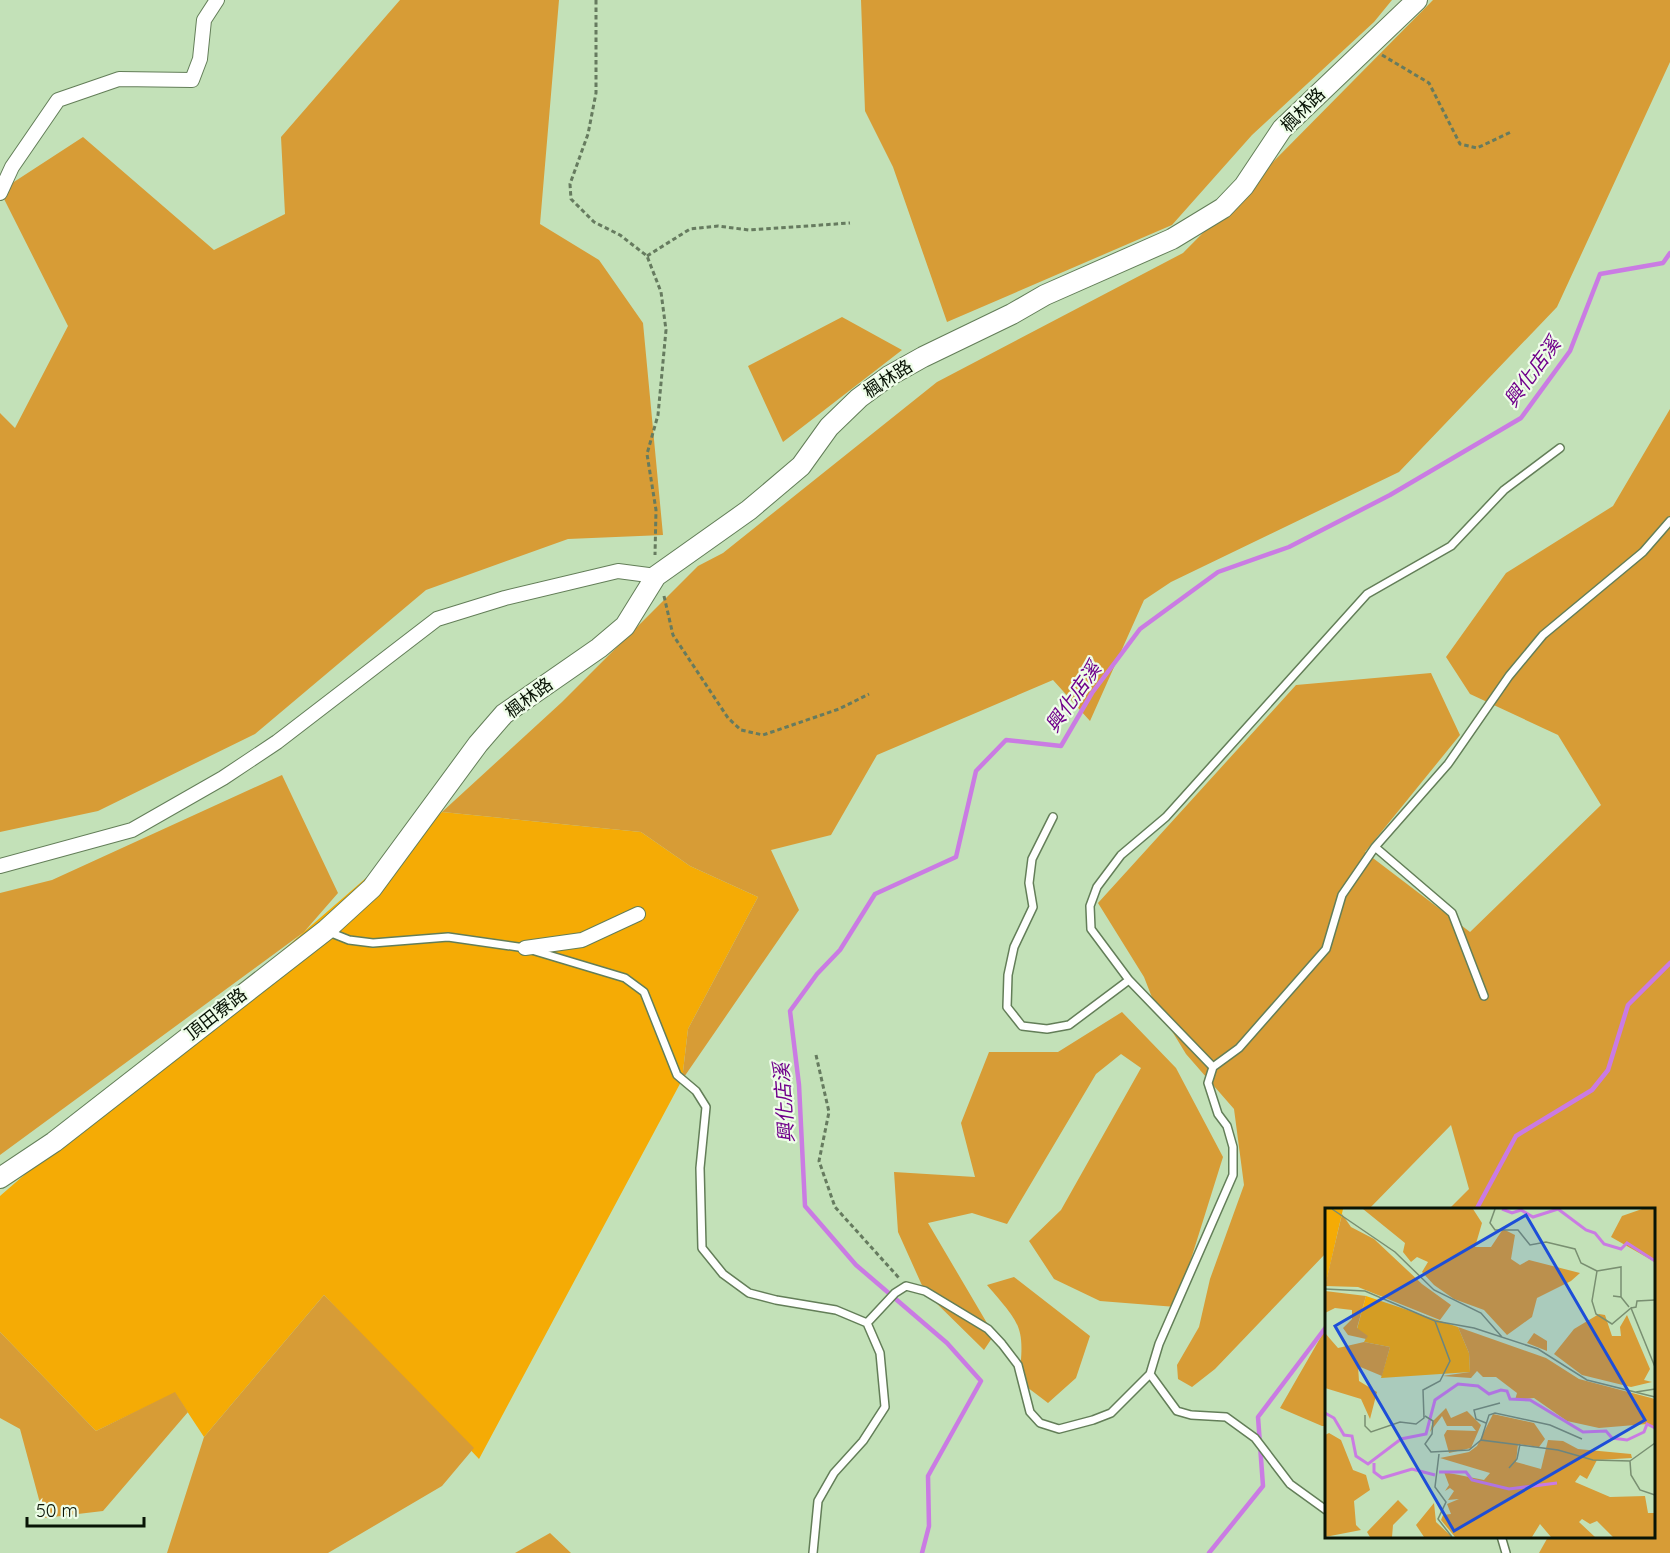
<svg xmlns="http://www.w3.org/2000/svg" width="1670" height="1553" viewBox="0 0 1670 1553" font-family="Quicksand,'Noto Sans TC',sans-serif">
  <style>
    .green { fill: #f5ab05 }
    .forest { fill: #d79c36 }
    .lines { fill: none; stroke-linecap: round; stroke-linejoin: round }
    .stream { stroke: #ca7be3; stroke-width: 4.5 }
    .lane-casing { stroke: #637e58; stroke-width: 10 }
    .street-casing { stroke: #637e58; stroke-width: 16 }
    .secondary-casing { stroke: #637e58; stroke-width: 22 }
    .path { stroke: #667b5f; stroke-width: 3; stroke-dasharray: 4.5 3; stroke-linecap: butt }
    .lane { stroke: #fff; stroke-width: 7 }
    .street { stroke: #fff; stroke-width: 14 }
    .secondary { stroke: #fff; stroke-width: 20 }
    .labels { text-anchor: middle; stroke-width: 4.5; stroke-linejoin: round; paint-order: stroke }
    .street-label { font-size: 18px; fill: #091406; stroke: #eefde8 }
    .water-label { font-size: 20px; font-style: italic; fill: #70008b; stroke: #eefde8 }
    .inset-river { fill: none; stroke: #ca7be3; stroke-width: 3 }
    .inset-road { fill: none; stroke: #798f71; stroke-width: 1.5 }
    .view { fill: #1d4ed8; fill-opacity: 0.15; stroke: #1d4ed8; stroke-width: 3 }
    .inset-edge { fill: none; stroke: #091406; stroke-width: 3 }
  </style>
  <rect width="100%" height="100%" fill="#c3e1b8"/>
  <path class="green" d="M 442,812 L 641,832 L 690,866 L 758,897 L 688,1029 L 682,1080 L 479,1459 L 324,1295 L 204,1437 L 175,1393 L 96,1431 L 0,1332 L 0,1196 Z"/>
  <path class="forest" d="M 400,0 L 559,0 L 540,224 L 599,260 L 643,323 L 663,535 L 568,539 L 426,590 L 255,734 L 98,811 L 0,832 L 0,413 L 15,428 L 68,326 L 0,191 L 83,137 L 214,250 L 285,214 L 281,137 Z
    M 861,0 L 1392,0 L 1374,22 L 1252,135 L 1172,225 L 947,322 L 893,167 L 865,111 Z
    M 1433,0 L 1670,0 L 1670,62 L 1557,307 L 1399,472 L 1171,582 L 1144,600 L 1090,721 L 1053,680 L 877,755 L 831,835 L 771,850 L 799,910 L 682,1080 L 688,1029 L 758,897 L 690,866 L 641,832 L 442,812 L 562,702 L 698,566 L 723,553 L 937,382 L 1183,253 Z
    M 842,317 L 902,350 L 783,442 L 748,366 Z
    M 1670,409 L 1670,1553 L 1539,1553 L 1548,1537 L 1654,1536 L 1654,1210 L 1449,1209 L 1469,1189 L 1451,1125 L 1369,1209 L 1326,1210 L 1326,1253 L 1215,1369 L 1192,1387 L 1178,1379 L 1177,1365 L 1199,1327 L 1210,1279 L 1244,1185 L 1234,1109 L 1186,1054 L 1153,1000 L 1144,977 L 1098,903 L 1296,685 L 1431,673 L 1460,735 L 1365,852 L 1470,932 L 1601,805 L 1558,735 L 1470,694 L 1446,657 L 1506,573 L 1613,506 Z
    M 282,775 L 338,893 L 304,932 L 0,1155 L 0,893 L 52,880 Z
    M 1122,1012 L 1176,1068 L 1223,1157 L 1176,1307 L 1100,1301 L 1054,1279 L 1029,1241 L 1061,1210 L 1141,1068 L 1121,1054 L 1096,1074 L 1007,1224 L 972,1213 L 928,1223 L 994,1335 L 984,1350 L 925,1292 L 898,1232 L 894,1172 L 975,1177 L 961,1123 L 989,1052 L 1058,1052 Z
    M 1014,1277 L 1090,1336 L 1076,1378 L 1048,1403 L 1019,1381 C 1025,1326 1022,1326 987,1285 Z
    M 324,1295 L 474,1448 L 442,1486 L 328,1553 L 167,1553 L 204,1437 Z
    M 1326,1328 L 1326,1426 L 1322,1426 L 1280,1408 Z
    M 0,1332 L 96,1431 L 175,1392 L 188,1412 L 103,1511 L 44,1518 L 20,1429 L 0,1418 Z
    M 550,1533 L 571,1553 L 515,1553 Z"/>
  <g class="lines">
    <path class="stream" d="M 1476,1210 L 1516,1136 L 1592,1090 L 1608,1070 L 1628,1005 L 1670,963
      M 922,1553 L 929,1526 L 928,1476 L 981,1381 L 947,1343 L 856,1265 L 805,1206 L 799,1085 L 790,1011 L 817,974 L 840,950 L 875,894 L 956,857 L 976,771 L 1006,740 L 1061,746 L 1092,693 L 1140,629 L 1218,572 L 1289,547 L 1390,495 L 1521,418 L 1570,351 L 1600,274 L 1663,263 L 1670,253
      M 1209,1553 L 1263,1486 L 1258,1417 L 1326,1327"/>
    <defs>
      <path id="lane" d="M 1560,448 L 1504,490 L 1451,546 L 1367,594 L 1166,817 L 1121,855 L 1097,887 L 1090,906 L 1091,929 L 1129,980 L 1213,1067 L 1239,1048 L 1326,949 L 1342,895 L 1375,847 L 1448,764 L 1509,676 L 1543,635 L 1643,552 L 1670,521
        M 1053,817 L 1032,859 L 1029,883 L 1033,907 L 1014,947 L 1008,975 L 1007,1007 L 1022,1026 L 1047,1029 L 1069,1025 L 1129,980
        M 1375,847 L 1452,913 L 1484,996
        M 329,932 L 349,940 L 373,943 L 448,937 L 525,948 L 625,978 L 644,992 L 677,1075 L 696,1091 L 706,1107 L 700,1168 L 702,1248 L 723,1274 L 749,1293 L 776,1300 L 836,1310 L 867,1323 L 880,1353 L 885,1407 L 863,1441 L 834,1473 L 818,1501 L 813,1553
        M 867,1323 L 895,1293 L 906,1286 L 925,1291 L 988,1329 L 1002,1344 L 1018,1365 L 1030,1412 L 1040,1423 L 1059,1429 L 1093,1420 L 1111,1413 L 1150,1374 L 1159,1344 L 1233,1175 L 1233,1147 L 1227,1126 L 1218,1114 L 1208,1083 L 1213,1067
        M 1150,1374 L 1177,1411 L 1191,1415 L 1226,1417 L 1255,1438 L 1290,1484 L 1326,1510
        M 1501,1536 L 1506,1553"/>
      <path id="street" d="M 0,193 L 12,167 L 58,100 L 119,79 L 192,80 L 200,59 L 204,20 L 217,0
        M 0,866 L 132,830 L 223,778 L 277,742 L 437,619 L 505,598 L 618,571 L 656,576
        M 525,948 L 582,940 L 638,914"/>
      <path id="secondary" d="M 0,1178 L 54,1142 L 326,930 L 372,888 L 478,744 L 504,714 L 599,648 L 625,626 L 656,576 L 749,510 L 801,466 L 829,427 L 859,398 L 889,376 L 923,357 L 1012,314 L 1045,295 L 1172,239 L 1223,208 L 1244,186 L 1282,129 L 1417,0"/>
    </defs>
    <use href="#lane" class="lane-casing"/>
    <use href="#street" class="street-casing"/>
    <use href="#secondary" class="secondary-casing"/>
    <path class="path" d="M 596,0 L 596,93 L 588,134 L 570,184 L 571,199 L 594,222 L 620,235 L 647,256 L 661,292 L 666,330 L 658,415 L 647,454 L 656,510 L 655,555
      M 1382,55 L 1429,83 L 1460,144 L 1477,148 L 1511,132
      M 647,256 L 690,229 L 718,226 L 749,230 L 850,223
      M 664,596 L 673,635 L 728,718 L 741,730 L 763,735 L 839,709 L 869,694
      M 816,1055 L 829,1112 L 819,1161 L 835,1207 L 899,1278"/>
    <use href="#lane" class="lane"/>
    <use href="#street" class="street"/>
    <use href="#secondary" class="secondary"/>
  </g>
  <g class="labels">
    <g class="street-label">
      <text transform="translate(1303 110) rotate(-45)" y="6">楓林路</text>
      <text transform="translate(888 379) rotate(-33)" y="6">楓林路</text>
      <text transform="translate(529 698) rotate(-37)" y="6">楓林路</text>
      <text transform="translate(216 1014) rotate(-38)" y="6">頂田寮路</text>
    </g>
    <g class="water-label">
      <text transform="translate(1532 372) rotate(-54)" y="7">興化店溪</text>
      <text transform="translate(1073 697) rotate(-55)" y="7">興化店溪</text>
      <text transform="translate(784 1103) rotate(-94)" y="7">興化店溪</text>
    </g>
  </g>
  <g transform="translate(1325 1208)">
    <rect width="330" height="330" fill="#c3e1b8"/>
    <path d="M 0,1 L 18,1 L 1,75 L 0,75 ZM 41,88 L 133,119 L 144,145 L 145,164 L 56,170 L 65,139 L 39,134 L 42,128 L 32,121 Z" fill="#f5ab05"/>
    <path d="M 38,1 L 148,1 L 157,15 L 150,39 L 166,39 L 178,21 L 190,27 L 186,51 L 195,57 L 204,52 L 255,65 L 246,73 L 212,90 L 207,109 L 182,127 L 159,102 L 129,91 L 109,77 L 97,64 L 103,54 L 92,49 L 86,54 L 78,44 L 80,35 ZM 317,1 L 330,1 L 330,54 L 286,29 L 297,8 ZM 17,6 L 26,19 L 49,31 L 97,76 L 126,97 L 115,112 L 33,79 L 0,78 ZM 0,83 L 41,88 L 32,120 L 43,128 L 41,131 L 23,127 L 18,120 L 27,111 L 27,102 L 10,100 L 0,105 ZM 274,106 L 280,107 L 287,128 L 296,128 L 295,119 L 302,107 L 325,161 L 319,172 L 327,174 L 306,179 L 257,167 L 229,146 L 249,121 ZM 133,119 L 221,150 L 254,171 L 330,191 L 330,219 L 322,216 L 274,220 L 242,213 L 209,190 L 190,192 L 192,185 L 171,169 L 158,169 L 152,163 L 146,170 L 117,168 L 145,164 L 144,145 ZM 0,125 L 13,140 L 39,134 L 65,139 L 57,168 L 33,158 L 34,173 L 52,184 L 45,211 L 36,191 L 0,180 ZM 209,125 L 222,133 L 222,143 L 202,135 ZM 121,200 L 126,210 L 142,203 L 156,217 L 146,240 L 124,245 L 119,227 L 122,222 L 151,223 L 147,218 L 122,218 L 117,208 L 105,224 L 108,213 ZM 168,206 L 209,215 L 220,231 L 214,239 L 193,236 L 191,254 L 216,261 L 223,232 L 238,233 L 253,241 L 306,246 L 307,250 L 272,252 L 262,271 L 255,267 L 250,274 L 285,289 L 320,288 L 323,305 L 330,305 L 330,329 L 288,329 L 272,313 L 265,316 L 257,311 L 254,314 L 270,329 L 226,329 L 215,316 L 207,329 L 130,329 L 116,312 L 118,307 L 126,306 L 122,296 L 134,291 L 123,292 L 129,283 L 125,280 L 120,283 L 124,277 L 119,264 L 159,272 L 165,265 L 115,250 L 144,244 L 152,238 ZM 4,225 L 16,232 L 28,262 L 41,267 L 45,282 L 29,293 L 31,317 L 36,322 L 0,329 L 0,227 ZM 73,292 L 83,302 L 68,317 L 67,329 L 45,329 L 42,324 ZM 109,295 L 111,314 L 127,329 L 99,329 L 91,317 Z" fill="#d79c36"/>
    <path class="inset-river" d="M 177,1 L 187,5 L 196,2 L 208,9 L 233,1 L 261,22 L 270,25 L 279,36 L 296,41 L 302,35 L 330,53M 0,205 L 9,210 L 19,227 L 27,228 L 31,248 L 43,256 L 76,231 L 101,226 L 110,192 L 133,176 L 153,178 L 164,186 L 176,182 L 182,183 L 185,191 L 205,192 L 258,224 L 281,223 L 287,230 L 302,232 L 319,224 L 322,216 L 330,220M 49,255 L 49,264 L 57,270 L 87,261 L 110,267M 114,264 L 141,264 L 147,272 L 184,281 L 232,275"/>
    <path class="inset-road" d="M 7,1 L 70,44 L 109,82 L 156,105 L 177,129M 170,1 L 165,15 L 170,22 L 193,22 L 205,37 L 221,34 L 250,41 L 256,55 L 272,63 L 267,93 L 271,106 L 287,116 L 306,100 L 330,159M 272,63 L 296,59 L 296,89M 0,81 L 40,83 L 110,113 L 149,120 L 213,141 L 262,172 L 330,189M 288,88 L 296,89 L 304,99M 306,100 L 311,99 L 312,93 L 330,92M 311,184 L 330,181M 40,207 L 40,218 L 46,224 L 75,214 L 91,216 L 99,210 L 98,182 L 115,173 L 125,153 L 110,113M 100,208 L 108,213 L 107,226 L 100,236 L 106,244 L 144,242 L 156,232M 161,215 L 151,211 L 149,202 L 175,195M 257,231 L 225,217 L 170,205 L 164,207 L 156,232 L 233,242 L 268,252 L 305,253 L 306,267 L 315,282 L 330,287M 114,246 L 110,279 L 121,294 L 113,311 L 127,329M 305,253 L 330,235M 184,260 L 192,251 L 195,236"/>
    <path class="view" d="M 201,7 L 320,212 L 129,323 L 10,118 Z"/>
    <rect width="330" height="330" class="inset-edge"/>
  </g>
  <path d="M27 1517v9h117v-9" fill="none" stroke="#091406" stroke-width="3"/>
  <text x="36" y="1517" font-size="18" fill="#091406" stroke="#eefde8" stroke-width="4.5" paint-order="stroke">50 m</text>
</svg>
